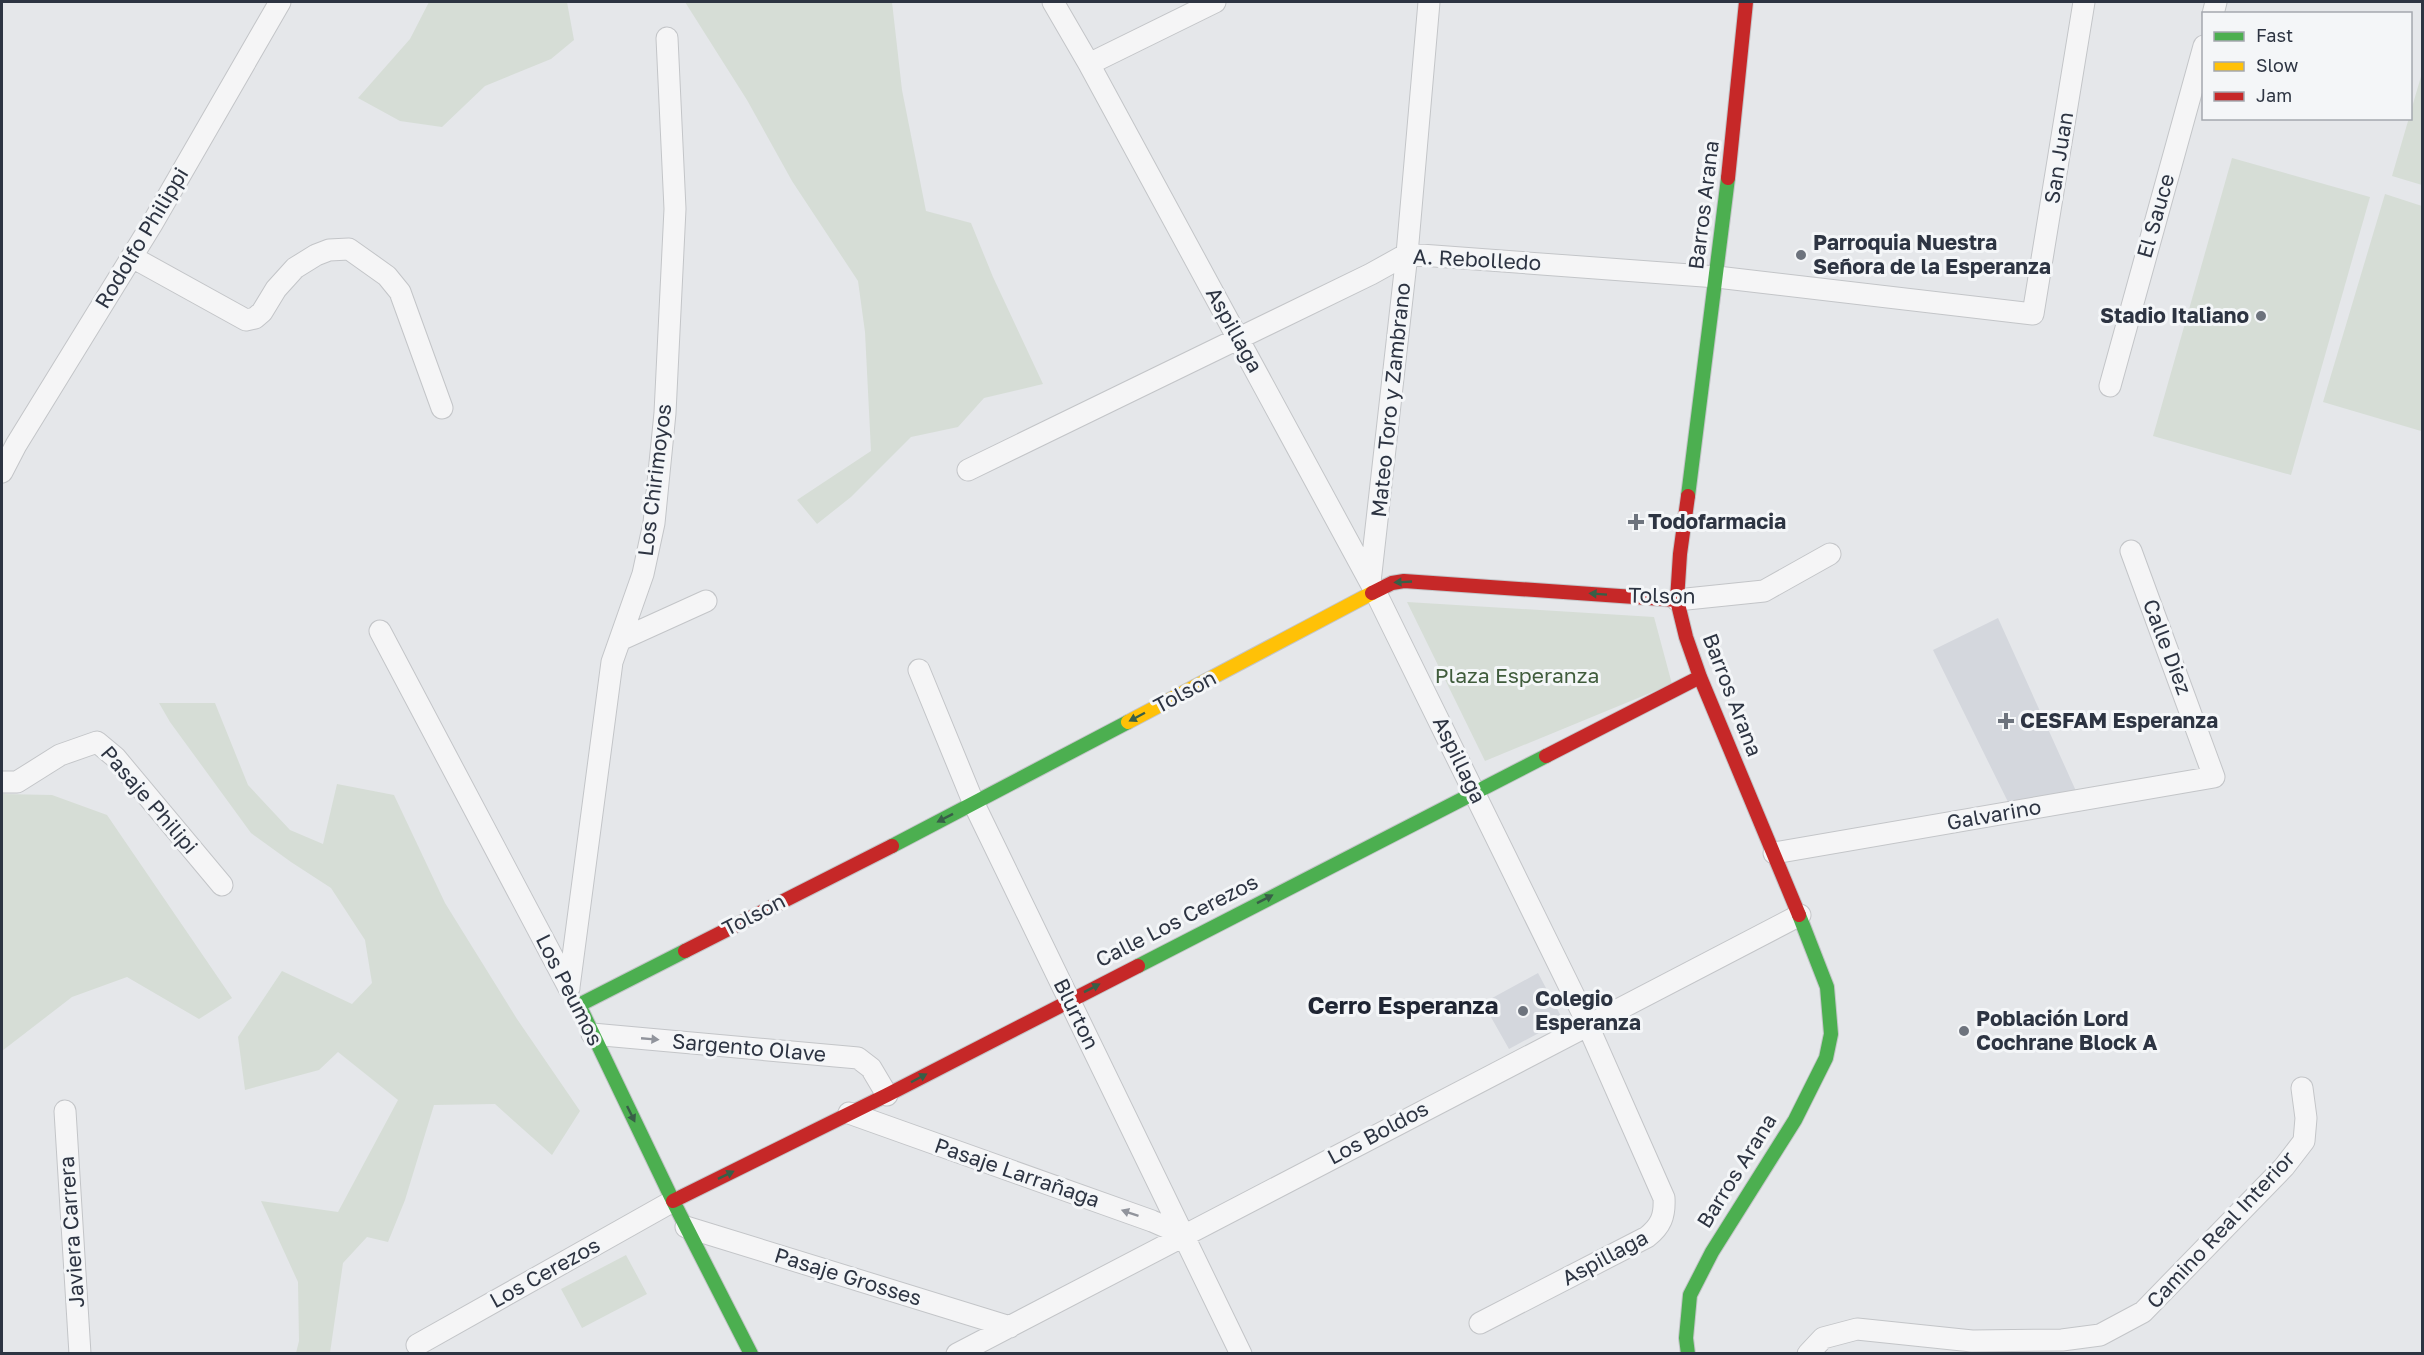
<svg xmlns="http://www.w3.org/2000/svg" width="2424" height="1355" viewBox="0 0 2424 1355" font-family="'Golos Text',sans-serif">
  <style>
    .built { fill: #d4d7dd }
    .green { fill: #d6ddd6 }
    .lines { fill: none; stroke-linecap: round; stroke-linejoin: round }
    .street-casing { stroke: #c3c5c8; stroke-width: 23 }
    .fast-casing { stroke: #c3c5c8; stroke-width: 16 }
    .slow-casing { stroke: #c3c5c8; stroke-width: 16 }
    .jam-casing { stroke: #c3c5c8; stroke-width: 16 }
    .street { stroke: #f5f5f6; stroke-width: 21 }
    .fast { stroke: #4caf50; stroke-width: 14 }
    .slow { stroke: #ffc107; stroke-width: 14 }
    .jam { stroke: #c62828; stroke-width: 14 }
    .oneway { fill: #385f47 }
    .oneway2 { fill: #91949c }
    .poi-dot { fill: #6d737d; stroke: #f4f6f8; stroke-width: 2 }
    .labels { text-anchor: middle; stroke-width: 6; stroke-linejoin: round; paint-order: stroke }
    .street-label { font-size: 21px; fill: #2d3442; stroke: #f4f6f8 }
    .poi-label { font-size: 21px; font-weight: bold; fill: #2d3442; stroke: #f4f6f8; text-anchor: start }
    .park-label { font-size: 21px; fill: #405c3c; stroke: #f4f6f8 }
    .quarter-label { font-size: 24px; font-weight: bold; fill: #1f2533; stroke: #f4f6f8 }
  </style>
  <rect width="100%" height="100%" fill="#e5e7ea"/>
  <path class="built" d="M 1998,618 L 2076,791 L 2010,806 L 1933,650 Z
    M 1538,973 L 1563,1020 L 1509,1049 L 1483,1003 Z"/>
  <path class="green" d="M 429,2 L 567,2 L 574,40 L 551,59 L 485,86 L 442,127 L 400,121 L 358,98 L 410,39 Z
    M 685,2 L 892,2 L 902,90 L 926,211 L 971,223 L 993,277 L 1043,384 L 984,398 L 958,427 L 911,437 L 851,497 L 817,524 L 797,500 L 871,451 L 865,332 L 858,281 L 792,181 L 747,100 Z
    M 2422,73 L 2422,185 L 2392,176 Z
    M 2232,158 L 2370,197 L 2291,475 L 2153,436 Z
    M 2385,194 L 2422,206 L 2421,431 L 2323,402 Z
    M 1407,602 L 1654,617 L 1672,684 L 1485,761 Z
    M 159,703 L 215,703 L 248,785 L 290,830 L 323,844 L 337,784 L 394,795 L 445,903 L 517,1019 L 580,1111 L 552,1155 L 495,1104 L 434,1105 L 405,1200 L 388,1242 L 367,1237 L 343,1263 L 330,1353 L 296,1353 L 299,1341 L 298,1282 L 261,1201 L 338,1212 L 398,1100 L 338,1052 L 319,1070 L 245,1090 L 238,1037 L 282,971 L 352,1004 L 372,983 L 365,940 L 331,888 L 291,862 L 251,833 L 170,722 Z
    M 2,794 L 52,795 L 107,815 L 232,998 L 199,1019 L 127,977 L 72,997 L 2,1051 Z
    M 626,1255 L 647,1294 L 582,1328 L 561,1289 Z"/>
  <g class="lines">
    <defs>
      <path id="street" d="M 1053,2 L 1089,64 L 1375,591 L 1581,1010 L 1664,1198 C 1665,1216 1661,1226 1647,1237 L 1480,1323
        M 2213,14 L 2216,2
        M 1089,64 L 1215,2
        M 132,257 L 246,320 L 255,318 L 262,312 L 276,289 L 295,268 L 316,255 L 329,250 L 349,249 L 387,276 L 400,292 L 442,408
        M 2110,386 L 2204,46
        M 968,470 L 1371,274 L 1407,254 L 1717,277 L 2033,314 L 2084,2
        M 2,472 L 16,445 L 152,224 L 280,2
        M 1370,582 L 1407,254 L 1429,2
        M 1677,600 L 1764,591 L 1830,554
        M 380,631 L 569,988
        M 620,640 L 706,601
        M 919,670 L 974,804 L 1241,1354
        M 2,782 L 17,782 L 60,755 L 97,742 L 115,757 L 222,885
        M 1774,853 L 2214,777 L 2131,551
        M 569,987 L 612,662 L 643,574 L 654,523 L 665,413 L 675,209 L 667,38
        M 592,1034 L 858,1058 L 871,1068 L 887,1095
        M 65,1111 L 80,1354
        M 849,1113 L 1152,1221 L 1184,1235
        M 686,1227 L 1010,1327
        M 417,1345 L 673,1201
        M 957,1354 L 1800,915
        M 1808,1354 L 1823,1338 L 1857,1329 L 1972,1341 L 2062,1340 L 2100,1335 L 2143,1312 L 2284,1167 L 2304,1141 L 2306,1118 L 2302,1088"/>
      <path id="fast" d="M 1688,496 L 1728,178
        M 892,846 L 1128,722
        M 685,951 L 579,1005 L 673,1201 L 751,1354
        M 1138,966 L 1546,756
        M 1688,1354 L 1686,1338 L 1690,1295 L 1712,1252 L 1795,1120 L 1826,1058 L 1831,1034 L 1827,987 L 1799,915"/>
      <path id="slow" d="M 1128,722 L 1372,593"/>
      <path id="jam" d="M 1728,178 L 1746,2
        M 1688,496 L 1680,554 L 1677,600 L 1686,637 L 1700,677 L 1799,915
        M 1372,593 L 1392,583 L 1404,581 L 1677,600
        M 1546,756 L 1700,677
        M 685,951 L 892,846
        M 673,1201 L 887,1095 L 1138,966"/>
    </defs>
    <use href="#street" class="street-casing"/>
    <use href="#fast" class="fast-casing"/>
    <use href="#slow" class="slow-casing"/>
    <use href="#jam" class="jam-casing"/>
    <use href="#street" class="street"/>
    <use href="#fast" class="fast"/>
    <use href="#slow" class="slow"/>
    <use href="#jam" class="jam"/>
  </g>
  <defs><path id="oneway-solid" d="M-6-.8H1V-3.2L6.5 0L1 3.2V.8H-6Z" transform="scale(1.5)"/></defs>
  <g class="oneway">
    <use href="#oneway-solid" transform="translate(1403 582) rotate(177)"/>
    <use href="#oneway-solid" transform="translate(1598 594) rotate(-176)"/>
    <use href="#oneway-solid" transform="translate(1137 717) rotate(152)"/>
    <use href="#oneway-solid" transform="translate(945 818) rotate(153)"/>
    <use href="#oneway-solid" transform="translate(1265 899) rotate(-27)"/>
    <use href="#oneway-solid" transform="translate(1092 988) rotate(-27)"/>
    <use href="#oneway-solid" transform="translate(919 1078) rotate(-28)"/>
    <use href="#oneway-solid" transform="translate(631 1114) rotate(64)"/>
    <use href="#oneway-solid" transform="translate(726 1175) rotate(-26)"/>
  </g>
  <g class="oneway2">
    <use href="#oneway-solid" transform="translate(650 1039) rotate(5)"/>
    <use href="#oneway-solid" transform="translate(1130 1213) rotate(-161)"/>
  </g>
  <g class="poi-dot">
    <circle cx="1801" cy="255" r="6"/>
    <circle cx="2261" cy="316" r="6"/>
    <path d="M1633 513h6v6h6v6h-6v6h-6v-6h-6v-6h6z"/>
    <path d="M2003 712h6v6h6v6h-6v6h-6v-6h-6v-6h6z"/>
    <circle cx="1523" cy="1011" r="6"/>
    <circle cx="1964" cy="1031" r="6"/>
  </g>
  <g class="labels">
    <g class="street-label">
      <text transform="translate(2059 158) rotate(-81)" y="7">San Juan</text>
      <text transform="translate(1704 205) rotate(-83)" y="7">Barros Arana</text>
      <text transform="translate(2156 216) rotate(-74)" y="7">El Sauce</text>
      <text transform="translate(142 238) rotate(-59)" y="7">Rodolfo Philippi</text>
      <text transform="translate(1477 260) rotate(3)" y="7">A. Rebolledo</text>
      <text transform="translate(1234 330) rotate(61)" y="7">Aspillaga</text>
      <text transform="translate(1391 400) rotate(-84)" y="7">Mateo Toro y Zambrano</text>
      <text transform="translate(655 480) rotate(-83)" y="7">Los Chirimoyos</text>
      <text transform="translate(1662 596) rotate(1)" y="7">Tolson</text>
      <text transform="translate(2167 647) rotate(69)" y="7">Calle Diez</text>
      <text transform="translate(1185 692) rotate(-28)" y="7">Tolson</text>
      <text transform="translate(1732 695) rotate(69)" y="7">Barros Arana</text>
      <text transform="translate(1459 760) rotate(64)" y="7">Aspillaga</text>
      <text transform="translate(149 800) rotate(49)" y="7">Pasaje Philipi</text>
      <text transform="translate(1994 815) rotate(-10)" y="7">Galvarino</text>
      <text transform="translate(754 915) rotate(-27)" y="7">Tolson</text>
      <text transform="translate(1177 921) rotate(-27)" y="7">Calle Los Cerezos</text>
      <text transform="translate(569 990) rotate(63)" y="7">Los Peumos</text>
      <text transform="translate(1076 1014) rotate(64)" y="7">Blurton</text>
      <text transform="translate(749 1048) rotate(5)" y="7">Sargento Olave</text>
      <text transform="translate(1378 1133) rotate(-28)" y="7">Los Boldos</text>
      <text transform="translate(1737 1171) rotate(-58)" y="7">Barros Arana</text>
      <text transform="translate(1017 1173) rotate(19)" y="7">Pasaje Larrañaga</text>
      <text transform="translate(2221 1230) rotate(-47)" y="7">Camino Real Interior</text>
      <text transform="translate(72 1232) rotate(-94)" y="7">Javiera Carrera</text>
      <text transform="translate(1605 1258) rotate(-28)" y="7">Aspillaga</text>
      <text transform="translate(545 1273) rotate(-29)" y="7">Los Cerezos</text>
      <text transform="translate(848 1277) rotate(17)" y="7">Pasaje Grosses</text>
    </g>
    <g class="poi-label">
      <text x="1813" y="250">Parroquia Nuestra<tspan x="1813" dy="24">Señora de la Esperanza</tspan></text>
      <text x="2249" y="323" text-anchor="end">Stadio Italiano</text>
      <text x="1648" y="529">Todofarmacia</text>
      <text x="2020" y="728">CESFAM Esperanza</text>
      <text x="1535" y="1006">Colegio<tspan x="1535" dy="24">Esperanza</tspan></text>
      <text x="1976" y="1026">Población Lord<tspan x="1976" dy="24">Cochrane Block A</tspan></text>
    </g>
    <g class="park-label">
      <text x="1517" y="683">Plaza Esperanza</text>
    </g>
    <g class="quarter-label">
      <text x="1403" y="1014">Cerro Esperanza</text>
    </g>
  </g>
  <rect width="2424" height="1355" fill="none" stroke="#2d3442" stroke-width="6"/>
  <rect x="2202" y="12" width="210" height="108" fill="#f4f6f8" stroke="#a4a8af" stroke-width="1.5"/>
  <rect x="2214" y="32" width="30" height="9" fill="#4caf50" stroke="#a4a8af" stroke-width="1.5"/>
  <text x="2256" y="42" font-size="18" fill="#2d3442">Fast</text>
  <rect x="2214" y="62" width="30" height="9" fill="#ffc107" stroke="#a4a8af" stroke-width="1.5"/>
  <text x="2256" y="72" font-size="18" fill="#2d3442">Slow</text>
  <rect x="2214" y="92" width="30" height="9" fill="#c62828" stroke="#a4a8af" stroke-width="1.5"/>
  <text x="2256" y="102" font-size="18" fill="#2d3442">Jam</text>
</svg>
